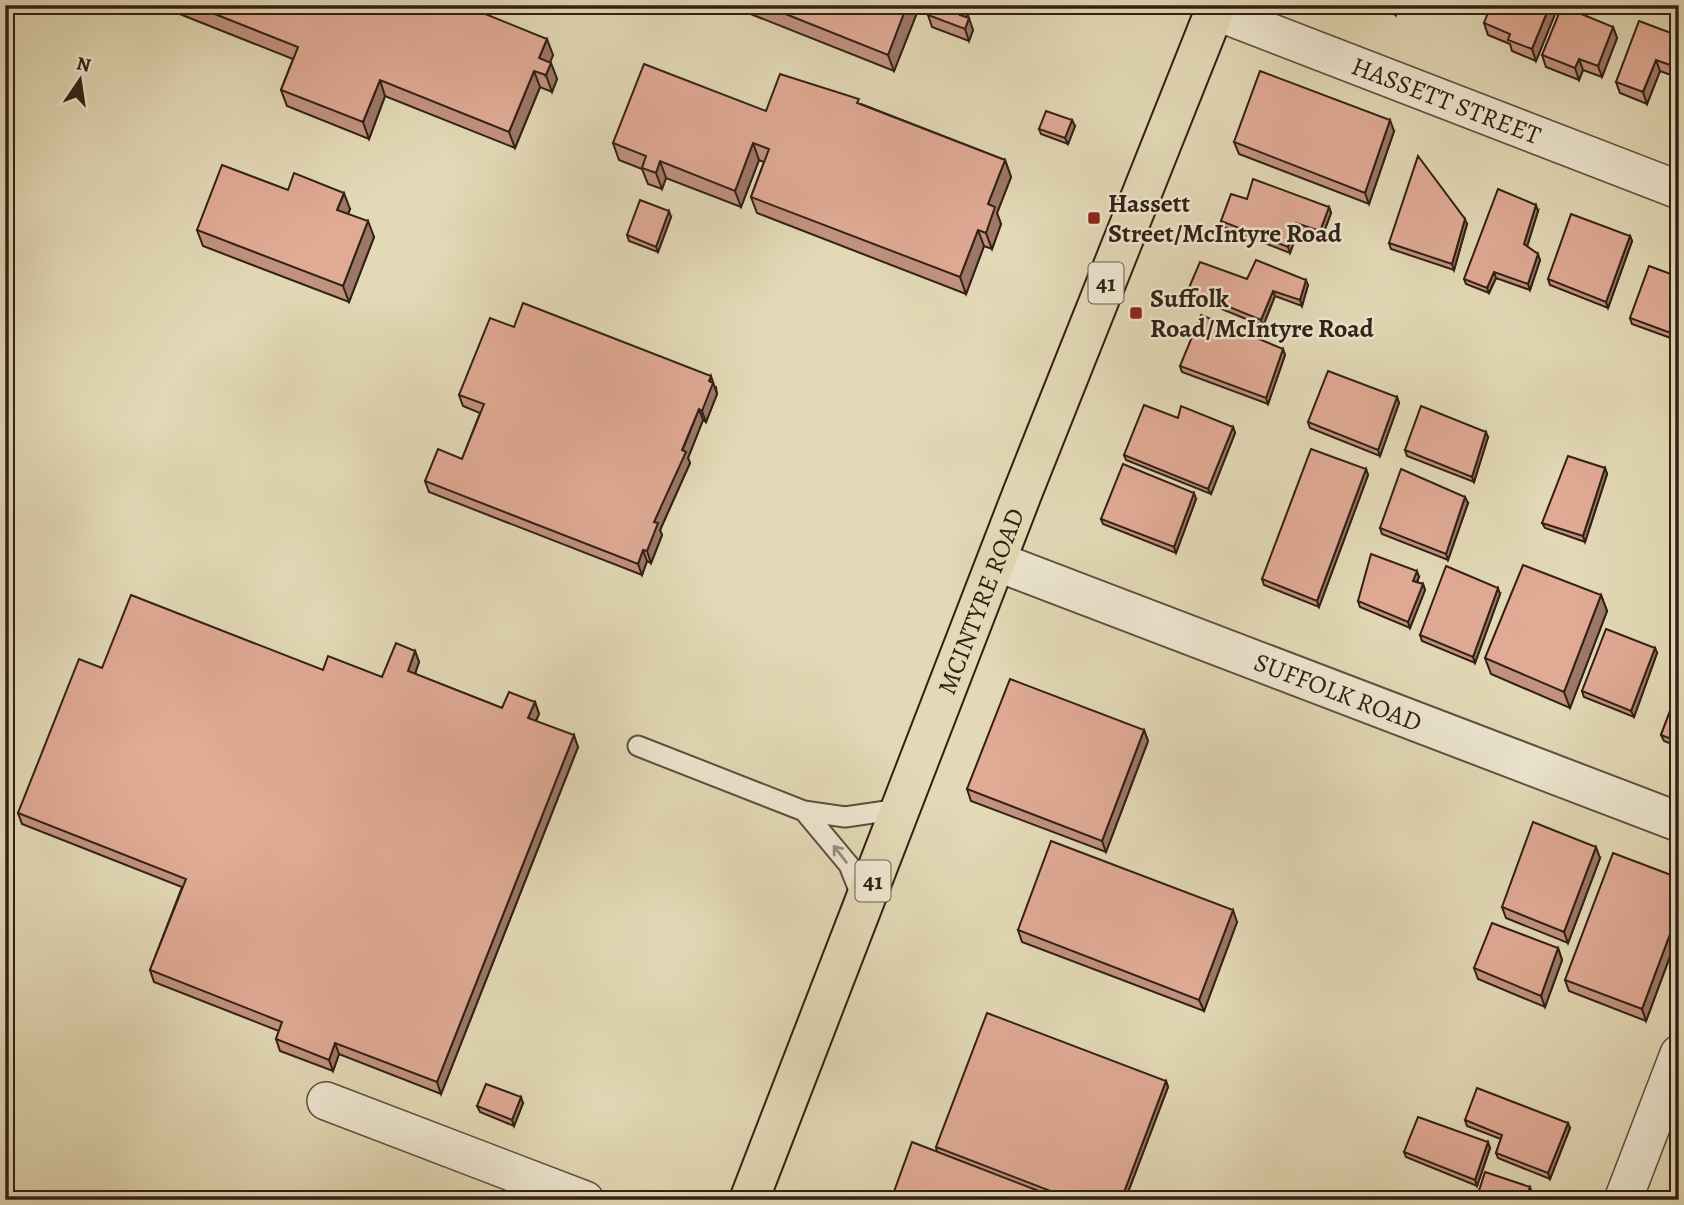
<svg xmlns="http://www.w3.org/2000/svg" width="1684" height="1205" viewBox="0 0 1684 1205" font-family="Alegreya,serif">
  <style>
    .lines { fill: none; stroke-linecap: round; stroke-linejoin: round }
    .service-casing { stroke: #5e4e3d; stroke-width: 23 }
    .minor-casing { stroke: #5e4e3d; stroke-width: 40 }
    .tertiary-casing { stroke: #5e4e3d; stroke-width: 42 }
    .primary-casing { stroke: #322015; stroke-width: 42 }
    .service { stroke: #ede6d0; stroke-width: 19 }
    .minor { stroke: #ede6d0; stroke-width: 37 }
    .tertiary { stroke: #ede6d0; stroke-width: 38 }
    .primary { stroke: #e3d9b6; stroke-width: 38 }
    .wall { fill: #c19280; stroke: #322015; stroke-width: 2 }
    .shaded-wall { fill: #9d7768; stroke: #322015; stroke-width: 2 }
    .building { fill: #e0aa95; stroke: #322015; stroke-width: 2 }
    .oneway { stroke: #998d7c }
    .poi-dot { fill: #8f2418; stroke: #ede6d0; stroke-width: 2.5 }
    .labels { text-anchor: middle; stroke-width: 5; stroke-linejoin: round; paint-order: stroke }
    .shield { fill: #ede6d0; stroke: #6a5b4d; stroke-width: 2 }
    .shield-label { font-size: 24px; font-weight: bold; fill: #322015 }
    .street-label { font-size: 26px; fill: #322015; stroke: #ede6d0 }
    .poi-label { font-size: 26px; font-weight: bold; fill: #322015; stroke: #ede6d0; text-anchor: start }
  </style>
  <rect width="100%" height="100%" fill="#e3d9b6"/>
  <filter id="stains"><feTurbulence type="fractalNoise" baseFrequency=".00286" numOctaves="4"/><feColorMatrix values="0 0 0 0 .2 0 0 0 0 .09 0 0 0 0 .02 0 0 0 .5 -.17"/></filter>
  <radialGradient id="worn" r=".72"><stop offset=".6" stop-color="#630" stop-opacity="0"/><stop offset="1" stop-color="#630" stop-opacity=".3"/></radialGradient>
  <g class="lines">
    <defs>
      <path id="service" d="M 638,746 L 804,811 L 845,817 L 900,809
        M 804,811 L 849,865 L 863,900"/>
      <g id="minor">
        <path id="s1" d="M 1215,11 L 1679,190"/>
        <path d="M 326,1101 L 585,1200"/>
        <path d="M 1623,1200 L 1679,1054"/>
      </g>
      <g id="tertiary">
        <path id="s2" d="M 998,562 L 1679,822"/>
      </g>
      <g id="primary">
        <path id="s3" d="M 749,1200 L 1022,494 L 1217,5"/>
      </g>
    </defs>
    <use href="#service" class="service-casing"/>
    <use href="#minor" class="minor-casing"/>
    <use href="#tertiary" class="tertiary-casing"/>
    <use href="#primary" class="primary-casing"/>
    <use href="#service" class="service"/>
    <use href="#minor" class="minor"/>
    <use href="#tertiary" class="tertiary"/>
    <use href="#primary" class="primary"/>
  </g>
  <path class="wall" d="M 157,5 L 463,5 L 553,55 L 550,62 L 557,79 L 552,92 L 540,87 L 515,148 L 385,96 L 369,139 L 287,106 L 281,90 L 293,59 Z
    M 728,5 L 920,5 L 894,71 Z
    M 931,5 L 971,5 L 967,18 L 973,30 L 969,41 L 932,27 L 928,15 Z
    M 1368,5 L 1400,5 L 1396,15 Z
    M 1557,9 L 1536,61 L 1512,51 L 1510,44 L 1488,35 L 1484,23 Z
    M 1613,27 L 1617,38 L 1602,77 L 1583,70 L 1579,80 L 1546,67 L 1542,55 Z
    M 1679,36 L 1679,78 L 1660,71 L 1647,104 L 1620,93 L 1616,82 Z
    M 861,104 L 1005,160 L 1011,177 L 997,213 L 1001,224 L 992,249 L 984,246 L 966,294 L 757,213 L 751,197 L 764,162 L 759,160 L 741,207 L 666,178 L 662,189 L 648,184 L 642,169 L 619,160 L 613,143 L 766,111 Z
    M 1075,126 L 1068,144 L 1041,134 L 1039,129 Z
    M 1394,131 L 1369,204 L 1239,154 L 1234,142 Z
    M 288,190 L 350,209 L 348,214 L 374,237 L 349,302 L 203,246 L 197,230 Z
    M 1247,199 L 1329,207 L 1331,213 L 1322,237 L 1299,228 L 1290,253 L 1223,227 L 1221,221 Z
    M 1538,211 L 1527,246 L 1540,260 L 1530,290 L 1496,278 L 1489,293 L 1466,284 L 1464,279 Z
    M 671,217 L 658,252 L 629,241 L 627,235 Z
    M 1467,224 L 1454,270 L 1391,249 L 1389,243 Z
    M 1630,236 L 1632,241 L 1608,308 L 1550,285 L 1548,279 Z
    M 1679,277 L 1679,341 L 1632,324 L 1630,318 Z
    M 1247,279 L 1308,285 L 1302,306 L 1275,296 L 1263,326 L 1190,296 L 1188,290 Z
    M 514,327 L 716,387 L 717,394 L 706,422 L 703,420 L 688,458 L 690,463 L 660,530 L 662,535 L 651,563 L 647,561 L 642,575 L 429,492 L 425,481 L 462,459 L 480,413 L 463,406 L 459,395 Z
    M 1283,349 L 1285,355 L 1268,404 L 1182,372 L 1180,366 Z
    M 1397,397 L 1399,403 L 1380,456 L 1310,428 L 1308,422 Z
    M 1178,418 L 1233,427 L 1235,433 L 1211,494 L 1126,460 L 1124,455 Z
    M 1488,437 L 1474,482 L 1407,456 L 1405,450 Z
    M 1605,468 L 1607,474 L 1585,542 L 1545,528 L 1542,523 Z
    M 1366,469 L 1368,475 L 1319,607 L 1264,585 L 1262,579 Z
    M 1196,499 L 1176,553 L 1103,524 L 1101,519 Z
    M 1468,503 L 1448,560 L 1382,534 L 1380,528 Z
    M 1419,577 L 1417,582 L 1423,584 L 1425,590 L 1410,628 L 1360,607 L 1358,601 Z
    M 1500,594 L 1475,663 L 1422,641 L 1420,635 Z
    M 1601,595 L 1607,611 L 1570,708 L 1491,674 L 1485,658 Z
    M 1655,648 L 1657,653 L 1634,717 L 1584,697 L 1582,691 Z
    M 415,651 L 419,662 L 415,674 L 502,708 L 535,702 L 539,714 L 536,721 L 578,747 L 441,1094 L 339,1054 L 333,1071 L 280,1051 L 276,1039 L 279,1031 L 154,982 L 150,970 L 182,887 L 22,824 L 18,813 L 102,668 L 323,670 L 382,677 Z
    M 1679,687 L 1679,747 L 1664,741 L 1661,735 Z
    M 1144,730 L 1148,741 L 1106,852 L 971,801 L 967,789 Z
    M 1600,858 L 1568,943 L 1506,918 L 1502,907 Z
    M 1679,878 L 1679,932 L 1646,1021 L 1569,991 L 1565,980 Z
    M 1237,922 L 1204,1011 L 1022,942 L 1018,930 Z
    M 1558,948 L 1562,960 L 1545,1007 L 1478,979 L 1474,968 Z
    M 1166,1081 L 1168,1087 L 1125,1200 L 891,1200 L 937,1152 L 936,1147 Z
    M 523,1103 L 514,1126 L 480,1112 L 477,1106 Z
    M 1465,1120 L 1570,1128 L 1550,1179 L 1498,1158 L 1496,1153 L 1501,1139 L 1467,1126 Z
    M 1490,1148 L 1477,1186 L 1406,1157 L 1404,1152 Z"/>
  <path class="shaded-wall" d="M 12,5 L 17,5 L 5,33 L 5,22 Z
    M 907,5 L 920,5 L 894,71 L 888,55 Z
    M 963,5 L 971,5 L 964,26 L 960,15 Z
    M 1393,5 L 1400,5 L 1396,15 Z
    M 1550,5 L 1556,5 L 1557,9 L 1536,61 L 1532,49 Z
    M 969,18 L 973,30 L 969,41 L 965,29 Z
    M 1613,27 L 1617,38 L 1602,77 L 1598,66 Z
    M 547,39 L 553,55 L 545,75 L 539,58 Z
    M 1579,59 L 1583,70 L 1579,80 L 1575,68 Z
    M 1656,60 L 1660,71 L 1647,104 L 1643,92 Z
    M 551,63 L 557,79 L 552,92 L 546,75 Z
    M 534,71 L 540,87 L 515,148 L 509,132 Z
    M 380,80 L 385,96 L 369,139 L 363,122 Z
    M 1072,120 L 1075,126 L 1068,144 L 1065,138 Z
    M 1390,120 L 1394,131 L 1369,204 L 1365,193 Z
    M 753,143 L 759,160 L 741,207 L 735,191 Z
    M 1005,160 L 1011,177 L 997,213 L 1001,224 L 992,249 L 986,233 L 988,204 Z
    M 660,161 L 666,178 L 662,189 L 656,173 Z
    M 344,193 L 350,209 L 343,226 L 337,210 Z
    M 1536,205 L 1538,211 L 1526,250 L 1524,244 Z
    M 1329,207 L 1331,213 L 1322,237 L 1320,231 Z
    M 669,211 L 671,217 L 658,252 L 656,247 Z
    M 1465,219 L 1467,224 L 1454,270 L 1452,264 Z
    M 368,221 L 374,237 L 349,302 L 343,286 Z
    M 1296,223 L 1299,228 L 1290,253 L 1288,247 Z
    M 978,230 L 984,246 L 966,294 L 960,277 Z
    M 1630,236 L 1632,241 L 1608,308 L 1606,302 Z
    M 1538,254 L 1540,260 L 1530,290 L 1528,284 Z
    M 1494,272 L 1496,278 L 1489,293 L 1487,288 Z
    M 1306,280 L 1308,285 L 1302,306 L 1300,300 Z
    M 1273,291 L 1275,296 L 1263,326 L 1261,320 Z
    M 1283,349 L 1285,355 L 1268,404 L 1266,398 Z
    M 711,376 L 717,394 L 706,422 L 702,411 Z
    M 1397,397 L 1399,403 L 1380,456 L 1378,450 Z
    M 699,409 L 703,420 L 688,458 L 690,463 L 660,530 L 662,535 L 651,563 L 647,551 L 654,522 Z
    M 1233,427 L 1235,433 L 1211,494 L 1208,489 Z
    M 1486,432 L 1488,437 L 1474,482 L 1472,477 Z
    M 1605,468 L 1607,474 L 1585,542 L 1583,536 Z
    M 1366,469 L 1368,475 L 1319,607 L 1317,601 Z
    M 1194,493 L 1196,499 L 1176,553 L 1174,547 Z
    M 1465,497 L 1468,503 L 1448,560 L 1446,554 Z
    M 643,550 L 647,561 L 642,575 L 638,564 Z
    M 1417,571 L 1419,577 L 1415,586 L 1413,581 Z
    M 1423,584 L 1425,590 L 1410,628 L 1408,622 Z
    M 1498,588 L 1500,594 L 1475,663 L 1473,657 Z
    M 1601,595 L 1607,611 L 1570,708 L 1564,692 Z
    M 1655,648 L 1657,653 L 1634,717 L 1631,711 Z
    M 415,651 L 419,662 L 412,682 L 408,671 Z
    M 535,702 L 539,714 L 532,729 L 528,718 Z
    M 1144,730 L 1148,741 L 1106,852 L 1102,841 Z
    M 574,735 L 578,747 L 441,1094 L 437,1082 Z
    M 1596,847 L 1600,858 L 1568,943 L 1564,932 Z
    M 1233,910 L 1237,922 L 1204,1011 L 1199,1000 Z
    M 1679,910 L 1679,932 L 1646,1021 L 1642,1009 Z
    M 1558,948 L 1562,960 L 1545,1007 L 1541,996 Z
    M 335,1043 L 339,1054 L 333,1071 L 329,1060 Z
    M 1166,1081 L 1168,1087 L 1125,1200 L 1121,1200 Z
    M 521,1097 L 523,1103 L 514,1126 L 512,1120 Z
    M 1568,1123 L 1570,1128 L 1550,1179 L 1548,1173 Z
    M 1488,1142 L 1490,1148 L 1477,1186 L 1475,1180 Z
    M 1530,1187 L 1532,1193 L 1529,1200 L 1525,1200 Z"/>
  <path class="building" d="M 5,5 L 12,5 L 5,22 Z
    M 192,5 L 463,5 L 547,39 L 539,58 L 551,63 L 546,75 L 534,71 L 509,132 L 380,80 L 363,122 L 281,90 L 298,47 Z
    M 763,5 L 907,5 L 888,55 Z
    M 931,5 L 963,5 L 960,15 L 969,18 L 965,29 L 928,15 Z
    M 1491,5 L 1550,5 L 1532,49 L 1508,40 L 1510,34 L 1484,23 Z
    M 1562,6 L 1613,27 L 1598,66 L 1579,59 L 1575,68 L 1542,55 Z
    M 1639,21 L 1679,36 L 1679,68 L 1656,60 L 1643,92 L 1616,82 Z
    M 644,64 L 766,111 L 780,74 L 859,99 L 857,103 L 1005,160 L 988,204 L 995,207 L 986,233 L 978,230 L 960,277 L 751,197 L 769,149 L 753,143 L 735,191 L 660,161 L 656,173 L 642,168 L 646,156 L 613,143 Z
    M 1260,71 L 1390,120 L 1365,193 L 1234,142 Z
    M 1046,111 L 1072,120 L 1065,138 L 1039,129 Z
    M 1418,156 L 1465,219 L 1452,264 L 1389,243 Z
    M 222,165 L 288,190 L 294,173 L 344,193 L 337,210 L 368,221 L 343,286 L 197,230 Z
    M 1253,179 L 1329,207 L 1320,231 L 1296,223 L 1288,247 L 1221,221 L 1231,194 L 1247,199 Z
    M 1498,189 L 1536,205 L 1524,244 L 1538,254 L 1528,284 L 1494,272 L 1487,288 L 1464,279 Z
    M 640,200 L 669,211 L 656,247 L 627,235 Z
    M 1571,214 L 1630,236 L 1606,302 L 1548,279 Z
    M 1256,260 L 1306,280 L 1300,300 L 1273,291 L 1261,320 L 1188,290 L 1200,262 L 1247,279 Z
    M 1649,266 L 1679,277 L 1679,336 L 1630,318 Z
    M 523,303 L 711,376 L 709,381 L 713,383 L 702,411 L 699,409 L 682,450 L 686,452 L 654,522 L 658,523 L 647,551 L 643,550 L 638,564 L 425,481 L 438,449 L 462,459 L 484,404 L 459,395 L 490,318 L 514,327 Z
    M 1201,315 L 1283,349 L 1266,398 L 1180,366 Z
    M 1328,371 L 1397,397 L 1378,450 L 1308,422 Z
    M 1144,405 L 1178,418 L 1181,406 L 1233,427 L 1208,489 L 1124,455 Z
    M 1421,406 L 1486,432 L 1472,477 L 1405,450 Z
    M 1311,449 L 1366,469 L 1317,601 L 1262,579 Z
    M 1568,456 L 1605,468 L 1583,536 L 1542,523 Z
    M 1123,464 L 1194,493 L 1174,547 L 1101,519 Z
    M 1401,469 L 1465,497 L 1446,554 L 1380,528 Z
    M 1371,554 L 1417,571 L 1413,581 L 1423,584 L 1408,622 L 1358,601 Z
    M 1523,565 L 1601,595 L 1564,692 L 1485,658 Z
    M 1446,566 L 1498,588 L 1473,657 L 1420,635 Z
    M 131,595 L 323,670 L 328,656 L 382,677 L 396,643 L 415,651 L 408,671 L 502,708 L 509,692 L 535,702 L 528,718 L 574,735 L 437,1082 L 335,1043 L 329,1060 L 276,1039 L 282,1022 L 150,970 L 186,879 L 18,813 L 79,659 L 102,668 Z
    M 1606,629 L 1655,648 L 1631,711 L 1582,691 Z
    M 1010,679 L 1144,730 L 1102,841 L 967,789 Z
    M 1679,687 L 1679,742 L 1661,735 Z
    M 1533,822 L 1596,847 L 1564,932 L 1502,907 Z
    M 1051,841 L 1233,910 L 1199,1000 L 1018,930 Z
    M 1613,853 L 1679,878 L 1679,910 L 1642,1009 L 1565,980 Z
    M 1492,923 L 1558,948 L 1541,996 L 1474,968 Z
    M 987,1013 L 1166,1081 L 1121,1200 L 1074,1200 L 936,1147 Z
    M 486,1084 L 521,1097 L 512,1120 L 477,1106 Z
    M 1477,1088 L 1568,1123 L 1548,1173 L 1496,1153 L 1502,1135 L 1465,1120 Z
    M 1418,1117 L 1488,1142 L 1475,1180 L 1404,1152 Z
    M 912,1142 L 1062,1200 L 891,1200 Z
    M 1485,1172 L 1530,1187 L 1525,1200 L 1476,1200 Z"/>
  <defs><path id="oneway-shaft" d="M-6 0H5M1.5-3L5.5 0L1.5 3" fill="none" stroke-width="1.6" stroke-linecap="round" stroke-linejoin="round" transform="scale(1.75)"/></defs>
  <use class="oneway" href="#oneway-shaft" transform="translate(840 854) rotate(-128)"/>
  <g class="poi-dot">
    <rect x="1087" y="211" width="14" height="14" rx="3.5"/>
    <rect x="1129" y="306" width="14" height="14" rx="3.5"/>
  </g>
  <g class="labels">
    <g class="shield">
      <rect x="1088.5" y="262.5" width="35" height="41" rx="5"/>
      <rect x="855.5" y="860.5" width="35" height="41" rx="5"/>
    </g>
    <g class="shield-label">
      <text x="1106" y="291">41</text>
      <text x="873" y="889">41</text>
    </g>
    <g class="street-label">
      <text dy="9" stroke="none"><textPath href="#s1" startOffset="248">HASSETT STREET</textPath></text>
      <text dy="9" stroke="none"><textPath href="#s3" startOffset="642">MCINTYRE ROAD</textPath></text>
      <text dy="9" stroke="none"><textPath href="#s2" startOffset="364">SUFFOLK ROAD</textPath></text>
    </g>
    <g class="poi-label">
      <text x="1108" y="212">Hassett<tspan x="1108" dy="30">Street/McIntyre Road</tspan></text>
      <text x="1150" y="307">Suffolk<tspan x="1150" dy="30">Road/McIntyre Road</tspan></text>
    </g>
  </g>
  <rect width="1684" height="1205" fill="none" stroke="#e3d9b6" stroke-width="28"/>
  <rect x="7" y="7" width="1670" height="1191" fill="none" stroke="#322015" stroke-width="3.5"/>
  <rect x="14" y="14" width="1656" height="1177" fill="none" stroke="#322015" stroke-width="2"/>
  <g transform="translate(80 80) rotate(13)" stroke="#ede6d0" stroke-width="5" paint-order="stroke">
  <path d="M0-5L12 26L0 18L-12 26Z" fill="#322015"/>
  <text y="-10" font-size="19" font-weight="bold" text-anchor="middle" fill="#322015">N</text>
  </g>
  <rect width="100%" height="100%" filter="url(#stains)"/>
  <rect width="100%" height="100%" fill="url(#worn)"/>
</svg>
